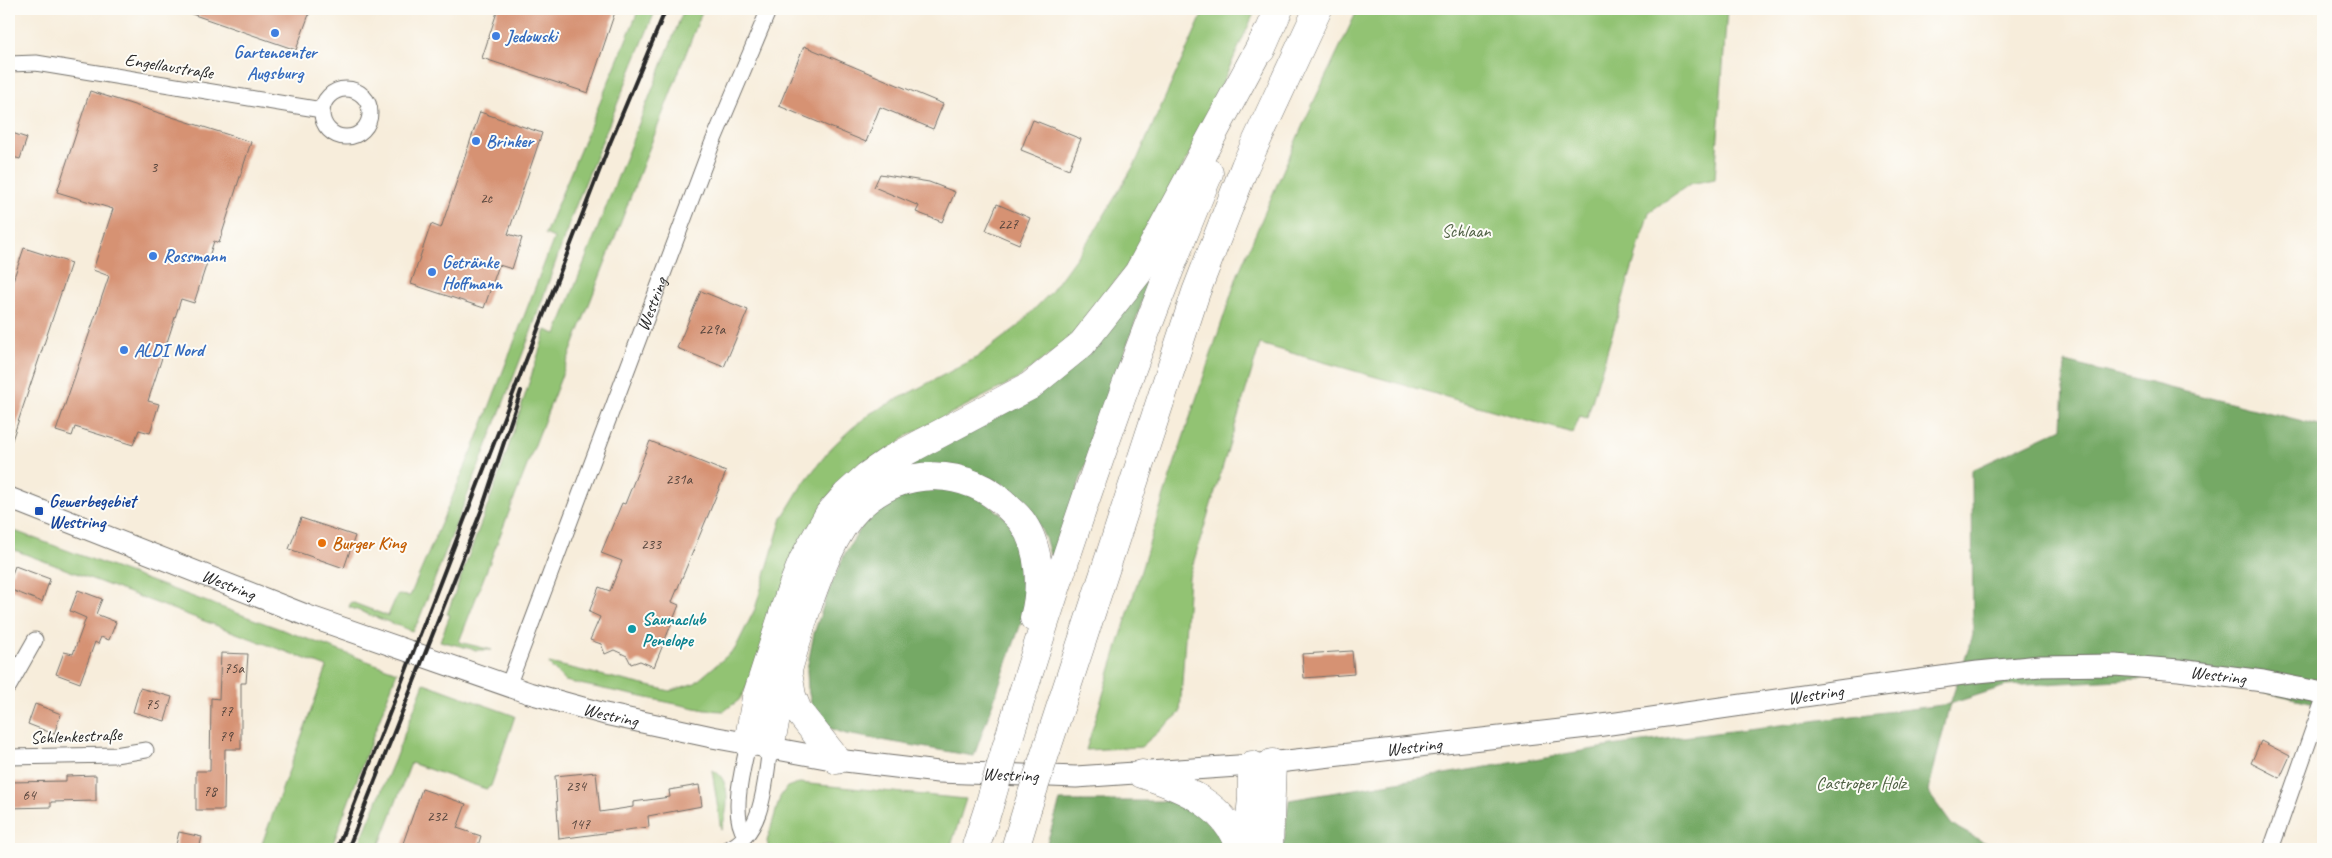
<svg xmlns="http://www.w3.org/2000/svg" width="2332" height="858" viewBox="0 0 2332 858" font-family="Caveat,sans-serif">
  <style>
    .green { fill: #92c373; stroke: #5e774f }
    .forest { fill: #75a965; stroke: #506a48 }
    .building { fill: #d69273 }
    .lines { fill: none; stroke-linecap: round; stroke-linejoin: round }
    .minor-casing { stroke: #726f69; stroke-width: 17 }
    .secondary-casing { stroke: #726f69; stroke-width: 23 }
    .motorway-casing { stroke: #726f69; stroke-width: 29 }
    .minor { stroke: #fff; stroke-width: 15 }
    .secondary { stroke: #fff; stroke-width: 21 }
    .motorway { stroke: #fff; stroke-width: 28 }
    .rail { stroke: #2b2b2b; stroke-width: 4 }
    .motorway-bridge-casing { stroke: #726f69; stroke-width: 29; stroke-linecap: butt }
    .motorway-bridge { stroke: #fff; stroke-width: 28 }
    .shop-dot { fill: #3f7fe0; stroke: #fdfcf7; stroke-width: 2 }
    .transit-dot { fill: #1a4fb4; stroke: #fdfcf7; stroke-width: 2 }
    .food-dot { fill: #e8710a; stroke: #fdfcf7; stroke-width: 2 }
    .culture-dot { fill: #0f9aa8; stroke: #fdfcf7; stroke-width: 2 }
    .labels { text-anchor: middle; stroke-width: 4; stroke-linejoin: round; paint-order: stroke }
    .number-label { font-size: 15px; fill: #56453d }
    .shop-label { font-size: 18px; font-weight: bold; fill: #366cbe; stroke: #fdfcf7; text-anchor: start }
    .street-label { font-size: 18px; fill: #2b2b2b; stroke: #fdfcf7 }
    .park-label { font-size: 18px; fill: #4f6044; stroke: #fdfcf7 }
    .transit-label { font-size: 18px; font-weight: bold; fill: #164399; stroke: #fdfcf7; text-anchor: start }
    .food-label { font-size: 18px; font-weight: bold; fill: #c56008; stroke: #fdfcf7; text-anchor: start }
    .culture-label { font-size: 18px; font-weight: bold; fill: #0d838f; stroke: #fdfcf7; text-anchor: start }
  </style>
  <rect width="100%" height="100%" fill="#fdfcf7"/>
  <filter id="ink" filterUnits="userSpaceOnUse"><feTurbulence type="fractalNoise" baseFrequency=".02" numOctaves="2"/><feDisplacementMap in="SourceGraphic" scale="10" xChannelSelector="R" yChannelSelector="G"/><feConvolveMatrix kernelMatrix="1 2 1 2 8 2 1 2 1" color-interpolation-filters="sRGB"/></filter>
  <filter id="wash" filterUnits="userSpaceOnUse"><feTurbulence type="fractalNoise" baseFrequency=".0096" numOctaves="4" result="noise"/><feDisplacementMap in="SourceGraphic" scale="20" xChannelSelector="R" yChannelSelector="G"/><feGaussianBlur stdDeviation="1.12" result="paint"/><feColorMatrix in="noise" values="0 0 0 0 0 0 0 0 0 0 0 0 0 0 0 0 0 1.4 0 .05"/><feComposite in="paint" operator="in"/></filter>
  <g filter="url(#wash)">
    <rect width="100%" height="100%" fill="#f7eddb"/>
    <path class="green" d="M 639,9 L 656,9 L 574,210 L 528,340 L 418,622 L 412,631 L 349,607 L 351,602 L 388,616 L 397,595 L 410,596 L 477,439 L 554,238 L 545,234 Z
      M 684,9 L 703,9 L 459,642 L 492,650 L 476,650 L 440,641 L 450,615 L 447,614 L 502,467 L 546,330 L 556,334 Z
      M 1205,9 L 1256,9 L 1197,139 L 1139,251 L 1076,332 L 1057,349 L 1016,380 L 903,438 L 739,700 L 724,711 L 705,710 L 565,681 C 560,674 553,671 549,663 L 670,691 L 695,683 L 735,649 L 755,609 L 782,518 L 802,485 L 832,447 L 851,429 L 871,413 L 976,358 L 1017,327 L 1051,292 L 1093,234 L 1136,162 Z
      M 1358,9 L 1727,9 L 1715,179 L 1690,184 L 1649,212 L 1587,418 L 1580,416 L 1573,433 L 1260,344 L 1189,577 L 1180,713 L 1141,747 L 1086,750 L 1166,489 L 1238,274 L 1305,120 Z
      M 9,529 L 397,672 L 331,849 L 260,849 L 327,667 L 9,548 Z
      M 424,683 L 515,716 L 491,786 L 486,789 L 411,763 L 378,849 L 357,849 L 394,761 Z
      M 712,770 C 733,778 728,813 721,830 Z
      M 799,783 L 966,799 L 950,849 L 831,849 L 832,845 L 800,849 L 769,849 L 767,841 L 780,797 L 787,787 Z"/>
    <path class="forest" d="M 1152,274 L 1052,561 L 1045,538 L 1032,511 L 1010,489 L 990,478 L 884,472 L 957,433 Z
      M 2065,362 L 2323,426 L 2323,705 L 2196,676 L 2006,686 L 1950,704 L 1928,792 L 1952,825 L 1996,849 L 1283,849 L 1289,800 L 1618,745 L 1950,704 L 1973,635 L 1972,470 L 2062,428 Z
      M 949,487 L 970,490 L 1009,520 L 1028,569 L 1025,612 L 974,756 L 846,734 L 824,726 L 812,708 L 808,689 L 807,669 L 814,633 L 827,595 L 845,553 L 868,517 L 911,491 Z
      M 1060,801 L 1168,801 L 1193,809 L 1224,837 L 1228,849 L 1045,849 Z"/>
    <g id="blocks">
      <path class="building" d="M 184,9 L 311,9 L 296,50 L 183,11 Z
        M 498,9 L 616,9 L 588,93 L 482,58 Z
        M 804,46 L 943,104 L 933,129 L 880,107 L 866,142 L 779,106 Z
        M 90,91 L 251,142 L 219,243 L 214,241 L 194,303 L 181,299 L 148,401 L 159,404 L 150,433 L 139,430 L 133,445 L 75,427 L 72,436 L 56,431 L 109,276 L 93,270 L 113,209 L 57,192 Z
        M 480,112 L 542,133 L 508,234 L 522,238 L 512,269 L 499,265 L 484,308 L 411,284 L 431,224 L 441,228 Z
        M 1033,120 L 1081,139 L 1069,169 L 1021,150 Z
        M 9,132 L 27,138 L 20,159 L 9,156 Z
        M 880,174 L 929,182 L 955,192 L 942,222 L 916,212 L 919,206 L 874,187 Z
        M 997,204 L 1030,218 L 1019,244 L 986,230 Z
        M 24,248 L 71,263 L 11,443 L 9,442 L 9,292 Z
        M 701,291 L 748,310 L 724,367 L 677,348 Z
        M 650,441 L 726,472 L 672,602 L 679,605 L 654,667 L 640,661 L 631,664 L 627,656 L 614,650 L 605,654 L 601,644 L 590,640 L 600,617 L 589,612 L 599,587 L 610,591 L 622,561 L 601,553 L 622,503 L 625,504 Z
        M 301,518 L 355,536 L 344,568 L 289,549 Z
        M 15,566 L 50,579 L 42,602 L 9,589 L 9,582 Z
        M 78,590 L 102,599 L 96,614 L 116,622 L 109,640 L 101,637 L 98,644 L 95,642 L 80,683 L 56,674 L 64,652 L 73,654 L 86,618 L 70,611 Z
        M 1352,651 L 1354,674 L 1304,678 L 1302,654 Z
        M 221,653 L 248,654 L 246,683 L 241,683 L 241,749 L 225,749 L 224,810 L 196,810 L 196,771 L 210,771 L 211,698 L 219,699 Z
        M 140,688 L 172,697 L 165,721 L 133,712 Z
        M 35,704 L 61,714 L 54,734 L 28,724 Z
        M 2261,741 L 2290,756 L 2280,778 L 2251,763 Z
        M 596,772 L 600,812 L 633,807 L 633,802 L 670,797 L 669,790 L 699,785 L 702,806 L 648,816 L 649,827 L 559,839 L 555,776 Z
        M 96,775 L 96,801 L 51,802 L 51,807 L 9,808 L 9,782 L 66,781 L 66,776 Z
        M 422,789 L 466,804 L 457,828 L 481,836 L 477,849 L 401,849 Z
        M 179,832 L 202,837 L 199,849 L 175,849 Z"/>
    </g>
  </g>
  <g filter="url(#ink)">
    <use href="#blocks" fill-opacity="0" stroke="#726f69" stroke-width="1"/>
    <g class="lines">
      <defs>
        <g id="minor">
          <path d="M 9,64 L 36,63 L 322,110"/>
          <circle cx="346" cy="113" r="24"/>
          <path d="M 9,686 L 35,640"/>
          <path id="s1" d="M 508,686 L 712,144 L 769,9"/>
          <path d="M 9,757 L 115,755 L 146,750"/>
          <path d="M 745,835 C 730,814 743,768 748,744"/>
          <path d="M 727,849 C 764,835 765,781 770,748"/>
          <path d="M 2271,849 L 2323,701"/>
        </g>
        <g id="secondary">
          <path id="s2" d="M 9,498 L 308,616 L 529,693 L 605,714 L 712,737 L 837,760 L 938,772 L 1076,777 L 1252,765 L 1596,726 L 1846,690 L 1978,672 L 2040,666 L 2115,665 L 2179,670 L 2263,681 L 2323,693"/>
        </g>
        <path id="motorway" d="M 1261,50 L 1279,9
          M 788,673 L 792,696 L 798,711 L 837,760
          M 748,744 L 756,698 L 789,595 L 803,560 L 829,514 L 846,495 L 867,476 L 890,460 L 1030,386 L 1082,344 L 1138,273 L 1267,34
          M 770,748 C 779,698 792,653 808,605 C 819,574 834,531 858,508 C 901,465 968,466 1010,509 C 1014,513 1020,518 1023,523 C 1041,550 1042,588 1034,618
          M 1047,748 L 1196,292 L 1245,166 L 1318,9
          M 1005,751 C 1064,555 1130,361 1209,173
          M 1142,774 C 1181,787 1228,805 1239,849
          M 975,849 L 989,806
          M 1015,849 L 1027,809
          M 1247,849 L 1252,798 L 1252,765
          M 1269,849 L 1272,763"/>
      </defs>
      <use href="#minor" class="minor-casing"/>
      <use href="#secondary" class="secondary-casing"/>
      <use href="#motorway" class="motorway-casing"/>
      <use href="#minor" class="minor"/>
      <use href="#secondary" class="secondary"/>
      <use href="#motorway" class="motorway"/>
      <path class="rail" d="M 337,849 L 610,143 L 666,9
        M 348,849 L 482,509 L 521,391"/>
      <defs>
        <path id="motorway-bridge" d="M 989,806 L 1005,751
          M 1027,809 L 1047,748"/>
      </defs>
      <use href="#motorway-bridge" class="motorway-bridge-casing"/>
      <use href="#motorway-bridge" class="motorway-bridge"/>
    </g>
  </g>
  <g class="shop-dot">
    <circle cx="275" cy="33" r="5"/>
    <circle cx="496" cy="36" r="5"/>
    <circle cx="476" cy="141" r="5"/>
    <circle cx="153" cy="256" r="5"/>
    <circle cx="432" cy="272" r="5"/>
    <circle cx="124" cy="350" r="5"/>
  </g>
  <rect class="transit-dot" x="34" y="506" width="10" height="10" rx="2.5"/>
  <circle class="food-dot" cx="322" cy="543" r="5"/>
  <circle class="culture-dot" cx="632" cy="629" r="5"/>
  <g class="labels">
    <g class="number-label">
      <text x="154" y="172">3</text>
      <text x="486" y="203">2c</text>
      <text x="1008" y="229">227</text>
      <text x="712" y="334">229a</text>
      <text x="679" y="484">231a</text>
      <text x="651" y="549">233</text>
      <text x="234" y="673">75a</text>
      <text x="152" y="709">75</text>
      <text x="226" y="716">77</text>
      <text x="226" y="741">79</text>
      <text x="576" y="791">234</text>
      <text x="210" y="796">78</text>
      <text x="29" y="800">64</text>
      <text x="437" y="821">232</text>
      <text x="580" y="829">147</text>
    </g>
    <g class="shop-label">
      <text x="506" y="42">Jedowski</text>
      <text x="275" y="58" text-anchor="middle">Gartencenter<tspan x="275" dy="21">Augsburg</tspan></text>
      <text x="486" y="147">Brinker</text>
      <text x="163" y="262">Rossmann</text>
      <text x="442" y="268">Getränke<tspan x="442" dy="21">Hoffmann</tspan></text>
      <text x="134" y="356">ALDI Nord</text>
    </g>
    <g class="street-label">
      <text transform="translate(169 66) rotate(9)" y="6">Engellaustraße</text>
      <text dy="6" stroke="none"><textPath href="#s1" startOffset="408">Westring</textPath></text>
      <text dy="6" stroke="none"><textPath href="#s2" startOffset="236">Westring</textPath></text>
      <text dy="6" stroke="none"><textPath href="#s2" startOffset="2260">Westring</textPath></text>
      <text dy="6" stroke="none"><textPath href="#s2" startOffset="1855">Westring</textPath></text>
      <text dy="6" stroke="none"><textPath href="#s2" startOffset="640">Westring</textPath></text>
      <text transform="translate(76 736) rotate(-2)" y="6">Schlenkestraße</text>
      <text dy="6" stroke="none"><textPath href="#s2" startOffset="1450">Westring</textPath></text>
      <text dy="6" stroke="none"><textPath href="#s2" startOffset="1045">Westring</textPath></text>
    </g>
    <g class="park-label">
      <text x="1466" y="237">Schlaan</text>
      <text x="1861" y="789">Castroper Holz</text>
    </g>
    <g class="transit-label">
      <text x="49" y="507">Gewerbegebiet<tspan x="49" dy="21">Westring</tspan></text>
    </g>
    <g class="food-label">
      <text x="332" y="549">Burger King</text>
    </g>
    <g class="culture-label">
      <text x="642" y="625">Saunaclub<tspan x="642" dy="21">Penelope</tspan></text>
    </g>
  </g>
  <rect width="2332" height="858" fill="none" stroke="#fdfcf7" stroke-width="30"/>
</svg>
